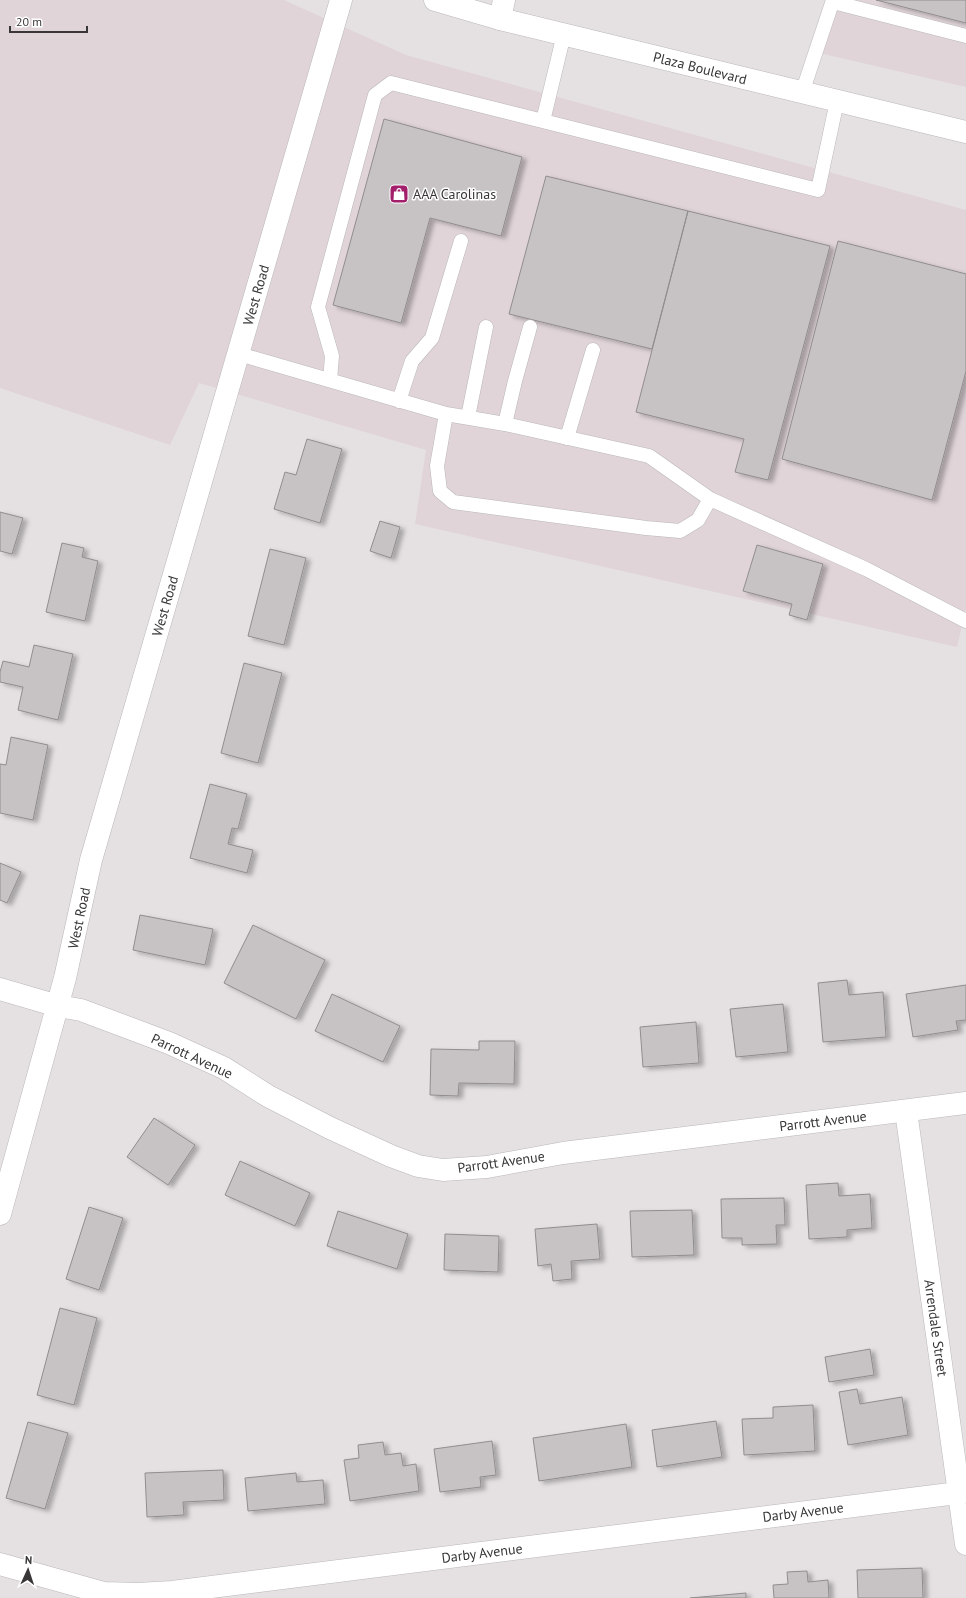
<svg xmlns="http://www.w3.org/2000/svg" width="966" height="1598" viewBox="0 0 966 1598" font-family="'PT Sans',sans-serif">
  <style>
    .built { fill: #e0d4d9 }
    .building { fill: #c7c3c4; stroke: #918d8e; filter: url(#shadow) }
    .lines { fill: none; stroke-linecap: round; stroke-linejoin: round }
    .lane-casing { stroke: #bbb7b8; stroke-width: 15 }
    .street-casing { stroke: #bbb7b8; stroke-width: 23 }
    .secondary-casing { stroke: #bbb7b8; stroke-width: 23 }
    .lane { stroke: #fff; stroke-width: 14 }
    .street { stroke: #fff; stroke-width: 22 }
    .secondary { stroke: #fff; stroke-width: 22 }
    .labels { text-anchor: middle; stroke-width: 3; stroke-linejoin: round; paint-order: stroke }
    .street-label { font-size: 14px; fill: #383637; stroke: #fff }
    .poi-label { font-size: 14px; fill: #383637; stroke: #fff; text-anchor: start }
  </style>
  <defs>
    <filter id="shadow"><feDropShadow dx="4.5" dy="2.5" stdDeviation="2" flood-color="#0004"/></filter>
  </defs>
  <rect width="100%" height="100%" fill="#e5e1e3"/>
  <path class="built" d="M 0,0 L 284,0 L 406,55 L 966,210 L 966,608 L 957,647 L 415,524 L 426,450 L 199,383 L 170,445 L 0,388 Z
    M 828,0 L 966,0 L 966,87 L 815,52 Z"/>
  <path class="building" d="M 876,0 L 966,0 L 966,23 Z
    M 384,119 L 522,157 L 501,236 L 430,218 L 401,323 L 333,305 Z
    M 546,176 L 688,211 L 652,349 L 509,314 Z
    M 688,211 L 830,246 L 768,480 L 735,472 L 744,439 L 636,412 Z
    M 838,241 L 966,274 L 966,371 L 932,500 L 782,459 Z
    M 307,439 L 342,449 L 320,523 L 274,509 L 285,472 L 296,475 Z
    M 0,512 L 23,518 L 12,554 L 0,551 Z
    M 380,521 L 400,527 L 391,558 L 370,551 Z
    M 62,543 L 84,548 L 82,557 L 98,561 L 85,621 L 46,612 Z
    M 757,545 L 823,564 L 807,620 L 789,615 L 792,604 L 743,591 Z
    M 270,549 L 306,558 L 284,645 L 248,636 Z
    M 34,645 L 73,654 L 58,720 L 18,710 L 23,687 L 0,682 L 0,672 L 3,661 L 29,667 Z
    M 244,663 L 282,673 L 258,763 L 221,753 Z
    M 11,737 L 48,745 L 33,820 L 0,813 L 0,764 L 6,765 Z
    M 210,784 L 247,794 L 238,829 L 232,828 L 228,844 L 253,850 L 247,873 L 190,858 Z
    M 0,863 L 21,872 L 7,903 L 0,900 Z
    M 140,915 L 213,929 L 205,965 L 133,950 Z
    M 253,925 L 325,960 L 296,1019 L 224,983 Z
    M 847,980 L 849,995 L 883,992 L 886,1037 L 823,1042 L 818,983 Z
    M 966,985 L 966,1020 L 956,1021 L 958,1030 L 913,1037 L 906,994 Z
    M 332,994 L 400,1026 L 383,1062 L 315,1031 Z
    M 783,1004 L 788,1052 L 736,1057 L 730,1009 Z
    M 696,1022 L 699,1063 L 643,1067 L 640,1027 Z
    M 479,1041 L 515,1041 L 514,1084 L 459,1083 L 458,1096 L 430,1095 L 431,1049 L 479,1050 Z
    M 154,1118 L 195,1145 L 168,1185 L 127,1157 Z
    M 240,1161 L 310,1193 L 295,1226 L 225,1195 Z
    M 838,1183 L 839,1196 L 870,1194 L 872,1228 L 847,1230 L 847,1237 L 809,1239 L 806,1185 Z
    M 784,1198 L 785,1225 L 776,1225 L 777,1244 L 742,1245 L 742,1238 L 722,1238 L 721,1199 Z
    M 89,1207 L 123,1218 L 99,1290 L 66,1279 Z
    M 692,1210 L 694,1255 L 632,1257 L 630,1211 Z
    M 338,1211 L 408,1234 L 397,1269 L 327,1246 Z
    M 597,1224 L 600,1259 L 571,1261 L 572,1279 L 553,1281 L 551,1264 L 538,1266 L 535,1229 Z
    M 445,1234 L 499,1236 L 498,1272 L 444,1270 Z
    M 60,1308 L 97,1318 L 74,1405 L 37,1395 Z
    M 870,1349 L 874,1375 L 829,1382 L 825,1357 Z
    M 857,1389 L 860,1404 L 902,1397 L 908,1435 L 848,1445 L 839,1392 Z
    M 813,1405 L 815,1451 L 744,1455 L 742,1419 L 773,1418 L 773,1407 Z
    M 716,1421 L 722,1457 L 657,1467 L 652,1430 Z
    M 28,1422 L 68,1433 L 45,1509 L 6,1498 Z
    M 626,1424 L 632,1467 L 539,1481 L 533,1438 Z
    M 492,1441 L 496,1475 L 480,1477 L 481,1487 L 440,1492 L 434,1449 Z
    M 383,1442 L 385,1455 L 401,1453 L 403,1466 L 416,1464 L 419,1491 L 350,1501 L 344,1460 L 359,1458 L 358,1445 Z
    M 223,1470 L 224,1500 L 183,1502 L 184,1515 L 147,1517 L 145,1473 Z
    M 296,1473 L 297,1482 L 323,1480 L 325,1504 L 248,1511 L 245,1478 Z
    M 922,1568 L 923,1598 L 858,1598 L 857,1570 Z
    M 807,1571 L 808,1582 L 828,1580 L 829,1598 L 774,1598 L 773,1585 L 788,1584 L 787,1572 Z
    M 746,1593 L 746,1598 L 690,1598 Z"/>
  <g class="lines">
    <defs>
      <path id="lane" d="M 833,2 L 966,36
        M 802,93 L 833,0
        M 543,121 L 564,34
        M 239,354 L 446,414 L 505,424 L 649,456 L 710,499 L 866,569 L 966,621
        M 330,380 L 332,356 L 318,307 L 375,95 L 391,83 L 818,190 L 837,101
        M 399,401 L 412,361 L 432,338 L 461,241
        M 446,414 L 437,466 L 440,491 L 453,502 L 646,528 L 680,531 L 698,520 L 710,499
        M 468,417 L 486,327
        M 505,424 L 515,381 L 530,327
        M 567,438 L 593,350"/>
      <path id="street" d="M 500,19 L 504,0
        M 0,989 L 58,1006 L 81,1010 L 169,1043 L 224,1068 L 268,1096 L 330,1128 L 391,1156 L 418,1166 L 443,1170 L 487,1167 L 563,1153 L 966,1103
        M 906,1111 L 966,1544
        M 0,1214 L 65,978 L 91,860 L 341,0
        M 0,1564 L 104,1593 L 138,1594 L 172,1592 L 966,1492"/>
      <path id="secondary" d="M 435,0 L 500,19 L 966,132"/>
    </defs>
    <use href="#lane" class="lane-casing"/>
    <use href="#street" class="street-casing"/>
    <use href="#secondary" class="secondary-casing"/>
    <use href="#lane" class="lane"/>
    <use href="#street" class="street"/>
    <use href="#secondary" class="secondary"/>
  </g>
  <defs>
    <symbol id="shop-square" viewBox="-11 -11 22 22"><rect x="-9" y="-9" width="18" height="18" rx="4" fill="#a31e6b" stroke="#fff"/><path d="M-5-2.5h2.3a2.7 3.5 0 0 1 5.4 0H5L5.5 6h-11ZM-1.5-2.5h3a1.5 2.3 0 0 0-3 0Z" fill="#fff"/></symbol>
  </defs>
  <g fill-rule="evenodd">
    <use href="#shop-square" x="388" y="183" width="22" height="22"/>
  </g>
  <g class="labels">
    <g class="street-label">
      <text transform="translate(700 68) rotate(14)" y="5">Plaza Boulevard</text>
      <text transform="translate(256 295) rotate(-74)" y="5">West Road</text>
      <text transform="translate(165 606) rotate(-74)" y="5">West Road</text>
      <text transform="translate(79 918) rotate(-78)" y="5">West Road</text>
      <text transform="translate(192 1056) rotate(25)" y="5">Parrott Avenue</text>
      <text transform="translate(823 1121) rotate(-7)" y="5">Parrott Avenue</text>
      <text transform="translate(501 1162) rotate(-8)" y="5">Parrott Avenue</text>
      <text transform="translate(936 1328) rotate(82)" y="5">Arrendale Street</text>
      <text transform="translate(803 1512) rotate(-7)" y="5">Darby Avenue</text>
      <text transform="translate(482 1553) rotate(-7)" y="5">Darby Avenue</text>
    </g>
    <g class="poi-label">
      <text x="413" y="199">AAA Carolinas</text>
    </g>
  </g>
  <g transform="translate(28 1570) rotate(3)" stroke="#ffffff" stroke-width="3" paint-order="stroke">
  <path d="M0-3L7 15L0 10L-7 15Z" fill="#383637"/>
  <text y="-6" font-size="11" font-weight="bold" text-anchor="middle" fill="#383637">N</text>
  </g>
  <path d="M10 26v6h77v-6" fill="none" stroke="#383637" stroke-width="2"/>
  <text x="16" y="26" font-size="12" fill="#383637" stroke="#ffffff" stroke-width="3" paint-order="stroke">20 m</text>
</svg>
